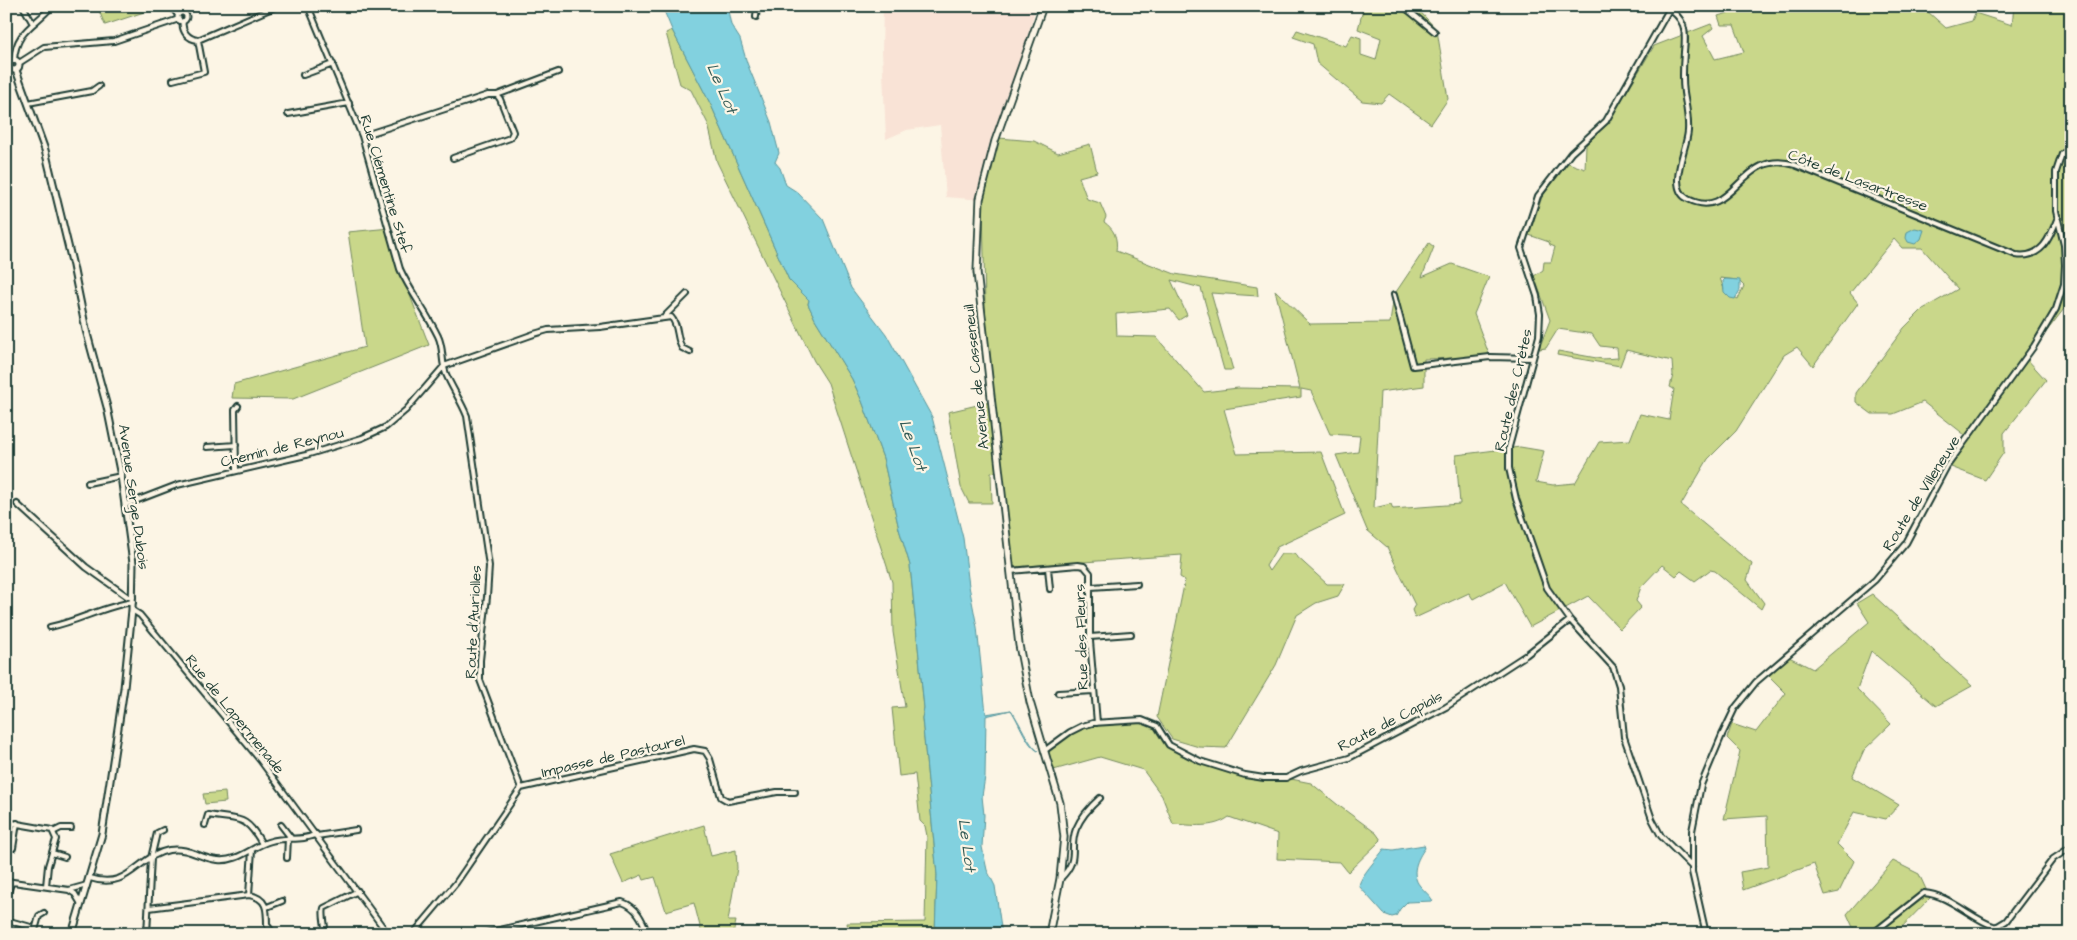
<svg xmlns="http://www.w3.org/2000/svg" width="2077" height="940" viewBox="0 0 2077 940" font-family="'Architects Daughter',sans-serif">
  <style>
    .built { fill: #f9e3d6 }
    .green { fill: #c9d78a; stroke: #748a5f; fill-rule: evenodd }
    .water { fill: #82d1df; stroke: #5a969b }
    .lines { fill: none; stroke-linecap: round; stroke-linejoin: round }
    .minor-casing { stroke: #1f3d34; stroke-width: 8 }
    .tertiary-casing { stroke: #1f3d34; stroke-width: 9 }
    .secondary-casing { stroke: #1f3d34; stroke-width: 9 }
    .minor { stroke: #fcf5e5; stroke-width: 4 }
    .tertiary { stroke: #fcf5e5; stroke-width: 5 }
    .secondary { stroke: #fcf5e5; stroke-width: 5.5 }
    .labels { text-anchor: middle; stroke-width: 4.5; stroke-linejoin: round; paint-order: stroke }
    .street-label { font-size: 15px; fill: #1f3d34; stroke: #fcf5e5 }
    .water-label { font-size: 16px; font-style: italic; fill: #335b56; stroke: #fcf5e5 }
  </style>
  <rect width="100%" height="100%" fill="#fcf5e5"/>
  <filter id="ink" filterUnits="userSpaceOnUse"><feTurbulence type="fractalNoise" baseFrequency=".02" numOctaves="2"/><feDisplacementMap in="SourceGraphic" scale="10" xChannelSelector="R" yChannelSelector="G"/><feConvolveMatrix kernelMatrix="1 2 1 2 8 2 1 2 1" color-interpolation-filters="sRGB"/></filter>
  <g filter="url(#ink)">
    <path class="built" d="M 883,6 L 1036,6 L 983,200 L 946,197 L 940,125 L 907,130 L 886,139 L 882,51 Z"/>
    <path class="green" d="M 97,6 L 162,6 L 105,25 Z
      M 1364,6 L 1415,6 L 1437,30 L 1448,99 L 1431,124 L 1389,94 L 1381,103 L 1362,101 L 1317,63 L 1313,44 L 1293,37 L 1297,30 L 1346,46 L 1352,35 L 1361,38 L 1361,55 L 1376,60 L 1381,38 L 1358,29 Z
      M 1751,6 L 1915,6 L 1927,11 L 1946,28 L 1972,21 L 1975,13 L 2012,25 L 2014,6 L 2071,6 L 2071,295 L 2067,305 L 2026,358 L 2046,380 L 2004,433 L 2004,452 L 1985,480 L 1951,467 L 1970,439 L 1923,402 L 1893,414 L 1872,414 L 1856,402 L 1856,393 L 1904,328 L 1923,309 L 1958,289 L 1922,248 L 1902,248 L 1894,239 L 1850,293 L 1858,303 L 1813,366 L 1797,347 L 1784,355 L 1736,431 L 1708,459 L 1681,505 L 1752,564 L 1747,580 L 1764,603 L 1761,609 L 1715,571 L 1710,570 L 1695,581 L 1681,571 L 1676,576 L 1662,565 L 1641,587 L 1636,601 L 1641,607 L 1620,629 L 1588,596 L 1530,627 L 1505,582 L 1473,599 L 1469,593 L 1415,618 L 1412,610 L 1415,605 L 1387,547 L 1367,530 L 1336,455 L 1358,452 L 1360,436 L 1330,434 L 1311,391 L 1301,389 L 1301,397 L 1224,409 L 1237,454 L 1321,452 L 1345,515 L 1277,547 L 1266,566 L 1269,571 L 1281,554 L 1294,554 L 1327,584 L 1345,584 L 1338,596 L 1316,603 L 1297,615 L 1276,665 L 1226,748 L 1199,747 L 1172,739 L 1157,717 L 1185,580 L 1180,577 L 1182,555 L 1013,567 L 1001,471 L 991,473 L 992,503 L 969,503 L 961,487 L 948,412 L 994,401 L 985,309 L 983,200 L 999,138 L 1034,141 L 1058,153 L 1090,144 L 1097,172 L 1079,177 L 1087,199 L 1100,203 L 1106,217 L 1104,222 C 1114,229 1118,238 1116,251 L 1175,274 L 1257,287 L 1258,296 L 1211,293 L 1233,370 L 1224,370 L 1201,288 L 1171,280 L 1187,315 L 1179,320 L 1170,309 L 1116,314 L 1117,336 L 1156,337 L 1204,392 L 1238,388 L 1300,389 L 1275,290 L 1310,324 L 1390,323 L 1394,295 L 1429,243 L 1434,247 L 1422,277 L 1452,264 L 1489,277 L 1474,314 L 1490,357 L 1424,359 L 1424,386 L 1380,392 L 1374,508 L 1391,504 L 1393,509 L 1460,504 L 1456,455 L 1520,447 L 1544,451 L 1536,482 L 1553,485 L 1575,483 L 1599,442 L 1630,440 L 1640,414 L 1669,420 L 1674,389 L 1670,387 L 1673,375 L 1672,361 L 1626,350 L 1620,366 L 1557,355 L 1558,351 L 1602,359 L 1618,358 L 1617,348 L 1600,346 L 1592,334 L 1558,329 L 1546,348 L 1539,349 L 1550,320 L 1534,276 L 1543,270 L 1544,262 L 1551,262 L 1555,247 L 1550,245 L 1549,242 L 1529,235 L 1542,197 L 1568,163 L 1585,169 L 1586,145 L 1608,123 L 1654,46 L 1711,24 L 1713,28 L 1703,36 L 1715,59 L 1744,52 L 1734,25 L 1721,25 L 1718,16 ZM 1720,278 L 1738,280 L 1744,286 L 1738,299 L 1725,292 Z
      M 672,30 L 711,105 L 789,280 L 809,300 L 808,304 L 815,319 L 852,379 L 862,401 L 883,458 L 899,529 L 910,565 L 924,708 L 922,718 L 937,875 L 935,934 L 849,934 L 847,923 L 925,922 L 927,836 L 925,826 L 920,821 L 915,774 L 899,776 L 892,708 L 905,707 L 893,632 L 892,582 L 828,383 L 814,361 L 717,162 L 708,124 L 691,90 L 680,84 L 666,33 Z
      M 390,228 L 401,272 L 429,345 L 293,399 L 232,398 L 234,384 L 365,347 L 348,232 Z
      M 1872,594 L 1972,686 L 1936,706 L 1871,651 L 1857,689 L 1891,724 L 1864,750 L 1852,777 L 1899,805 L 1886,819 L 1854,812 L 1837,844 L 1854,861 L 1839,892 L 1825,895 L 1814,864 L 1743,890 L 1740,872 L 1768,867 L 1767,816 L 1724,819 L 1740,751 L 1727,738 L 1732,724 L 1756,732 L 1786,693 L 1769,676 L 1789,657 L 1813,669 L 1869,622 L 1857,603 Z
      M 1142,720 L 1157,726 L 1169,745 L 1200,761 L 1245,775 L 1264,778 L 1286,778 L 1311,783 L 1338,805 L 1376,833 L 1381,840 L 1348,872 L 1340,862 L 1277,859 L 1278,834 L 1229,817 C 1213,829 1192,825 1173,824 L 1162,796 L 1143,770 L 1100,757 L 1050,771 L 1044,751 L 1082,726 Z
      M 225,792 L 226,802 L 205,804 L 203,794 Z
      M 704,825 L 711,856 L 736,850 L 737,868 L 728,921 L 736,921 L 733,934 L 702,934 L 694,903 L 666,911 L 655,877 L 644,880 L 642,875 L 623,883 L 610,854 Z
      M 1893,861 L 1919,874 L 1930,898 L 1895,934 L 1856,934 L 1847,914 Z"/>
    <path class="water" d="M 662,6 L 727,6 L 731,25 L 740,39 L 747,63 L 771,122 L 779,153 L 775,162 L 780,168 L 786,185 L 797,192 L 823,219 L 851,288 L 886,334 L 932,417 L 963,538 L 969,586 L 977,627 L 986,714 L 1011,710 C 1020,722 1028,744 1038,751 C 1027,746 1019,722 1011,710 L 986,716 L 985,777 L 982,796 L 984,815 L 982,847 L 987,870 L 995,886 L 1002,934 L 935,934 L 937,875 L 922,718 L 924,708 L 910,565 L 899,529 L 883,458 L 862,401 L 852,379 L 815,319 L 808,304 L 809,300 L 789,280 L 711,105 L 672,30 Z
      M 1915,228 L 1924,230 L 1921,239 L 1915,244 L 1908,242 L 1906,238 L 1907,232 Z
      M 1725,279 L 1740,280 L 1740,290 L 1735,299 L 1730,298 L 1724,292 L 1723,281 Z
      M 1424,845 L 1425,848 C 1417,859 1410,874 1420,886 C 1424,891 1430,895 1433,901 L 1407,902 L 1400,909 L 1396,916 L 1392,917 L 1384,914 L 1359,886 C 1360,876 1378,858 1384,849 L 1393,850 Z"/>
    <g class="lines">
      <defs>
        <path id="minor" d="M 23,6 L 32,22
          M 171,6 L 178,15
          M 308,6 L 362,136 L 400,269 C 411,293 427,313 438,336 C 444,348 441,362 446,374 C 452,388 461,401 467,416 L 489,566 L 487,597 L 480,660 L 480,680 L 521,788
          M 1403,6 L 1435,32
          M 1665,6 C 1673,11 1680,17 1683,25 C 1686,34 1685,43 1684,52 C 1683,65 1682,79 1684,93 C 1686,106 1689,118 1688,131 C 1687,149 1666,188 1688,199 C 1735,223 1739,147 1795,165 L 2016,255 C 2042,259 2050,238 2058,217
          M 1671,6 L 1606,121 L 1571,153 L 1538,196 L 1521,248 L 1537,296 L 1540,314 L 1539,336 L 1509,447 L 1509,468 L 1516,499 L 1547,588 L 1570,620 L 1613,667 L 1619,686 L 1624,737 L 1652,819 L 1661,836 L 1692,867
          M177.5 17a4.5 4.5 0 1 1 9 0a4.5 4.5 0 1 1-9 0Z
          M 756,17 L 757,6
          M 183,21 C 181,31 188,39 198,40 L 277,6
          M 14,60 C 16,30 35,26 52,6
          M 19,63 L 44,47 L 114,41 L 179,19
          M 6,75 L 10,68
          M 303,75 L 333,64
          M 173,80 L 204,72 L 198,40
          M 497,95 L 558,72
          M 28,103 L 92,91 L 99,86
          M 288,114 L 349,103
          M 362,136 L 488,95 L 497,95 L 500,99 L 513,132 L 510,138 L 453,158
          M 1394,295 L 1413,366 L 1490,357 L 1533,358
          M 665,316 L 687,294
          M 207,447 L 236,445
          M 236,470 L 235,410 L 238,406
          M 88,483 L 121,476
          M 17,504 L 86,567 L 128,597 L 133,597
          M 125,505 L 177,485 L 306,455 L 362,438 L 386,427 L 406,410 L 444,366 L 534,334 L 548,330 L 600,327 L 671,317 C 679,325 676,338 682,348 L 690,352
          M 1048,568 L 1050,589
          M 1011,571 L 1078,565 L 1084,566 L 1090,573 L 1090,641 L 1097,723
          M 1091,587 L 1137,584
          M 132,610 L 140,615 L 260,760 L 388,934
          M 50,627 C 79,621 104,606 133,602
          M 1090,637 L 1131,634
          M 1058,693 L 1094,691
          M 1044,751 L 1070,732 L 1082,726 L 1093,723 L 1142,720 L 1157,726 L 1169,745 L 1200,761 L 1245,775 L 1264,778 L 1286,778 L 1301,771 L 1349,758 L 1446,707 L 1526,655 L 1570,620
          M 521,788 L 694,749 L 705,751 L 710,759 L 721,797 L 728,801 L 777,792 L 795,792
          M 6,822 L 52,830 L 56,839 L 48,866 L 46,886
          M 205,825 L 208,815 C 239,821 245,813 262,844
          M 281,825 L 291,838
          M 53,832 L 61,828 L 71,828
          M 317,836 L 356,830
          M 13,848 L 17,823
          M 52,853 L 65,857
          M 287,858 L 288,838
          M 90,878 C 129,891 137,856 169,850 C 190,847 200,859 218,860 C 239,862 252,846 271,841 C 286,836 302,842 316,834
          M 1060,879 C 1081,858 1068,850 1076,829 C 1081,817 1091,806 1100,798
          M 6,881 L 69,890 L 87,885
          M 69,890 L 75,894 L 81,904
          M 249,895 L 252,850
          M 6,899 L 11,883
          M 267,907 L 282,901
          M 149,908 L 249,895 C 267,898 267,909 267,925 L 270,929
          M 6,920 L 31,927 L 34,934
          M 34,934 L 39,916 L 44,913
          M 147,934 L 151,858 L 157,833 L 163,830
          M 319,934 L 325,929 C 325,922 322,915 324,908 L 358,891
          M 413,934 L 456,883 L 521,788
          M 482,934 L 622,902 C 637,907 642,919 648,934
          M 1706,934 L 1692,872 L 1692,831 L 1701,785 L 1722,735 L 1735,708 L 1756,682 L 1875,580 L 1906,543 L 1947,466 L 2034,346 L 2056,309 L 2064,284 L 2065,265 L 2064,245 L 2056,211 L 2056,172 L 2062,154 L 2071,148
          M 1872,934 L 1924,893 C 1950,895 1971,919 1996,927 L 2006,921 L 2053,859 L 2071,847"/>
        <path id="tertiary" d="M9 65a5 5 0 1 1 10 0a5 5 0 1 1-10 0Z
          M 16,70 L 45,150 L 73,266 L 86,330 L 107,407 L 121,476 L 133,563 L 132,610 L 124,688 L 102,834 L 72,934"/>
        <path id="secondary" d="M 1043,6 L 995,141 L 980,199 L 977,272 L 1019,645 L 1030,702 L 1060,803 L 1064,837 L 1060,879 L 1049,934"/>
      </defs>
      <use href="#minor" class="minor-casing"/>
      <use href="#tertiary" class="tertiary-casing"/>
      <use href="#secondary" class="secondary-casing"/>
      <use href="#minor" class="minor"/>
      <use href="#tertiary" class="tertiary"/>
      <use href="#secondary" class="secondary"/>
    </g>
  </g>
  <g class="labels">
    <g class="street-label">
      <text transform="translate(1858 180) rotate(21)" y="5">Côte de Lasartresse</text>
      <text transform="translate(386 184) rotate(73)" y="5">Rue Clémentine Stef</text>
      <text transform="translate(976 377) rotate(-96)" y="5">Avenue de Casseneuil</text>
      <text transform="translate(1513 390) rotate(-77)" y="5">Route des Crètes</text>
      <text transform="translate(282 447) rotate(-14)" y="5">Chemin de Reynou</text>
      <text transform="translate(1921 493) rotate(-58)" y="5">Route de Villeneuve</text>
      <text transform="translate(134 497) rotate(82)" y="5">Avenue Serge Dubois</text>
      <text transform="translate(473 622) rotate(-87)" y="5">Route d'Auriolles</text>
      <text transform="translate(1081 637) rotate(-92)" y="5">Rue des Fleurs</text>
      <text transform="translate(235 714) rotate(51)" y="5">Rue de Lapermenade</text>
      <text transform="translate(1390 721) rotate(-27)" y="5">Route de Capials</text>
      <text transform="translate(613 756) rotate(-13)" y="5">Impasse de Pastourel</text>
    </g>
    <g class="water-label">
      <text transform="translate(723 88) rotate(66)" y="6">Le Lot</text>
      <text transform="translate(914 445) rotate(70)" y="6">Le Lot</text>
      <text transform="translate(968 845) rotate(82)" y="6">Le Lot</text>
    </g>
  </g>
  <rect width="2077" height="940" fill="none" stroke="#fcf5e5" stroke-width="25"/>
  <rect x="12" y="12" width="2052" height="915" fill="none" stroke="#1f3d34" stroke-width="2" filter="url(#ink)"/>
</svg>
